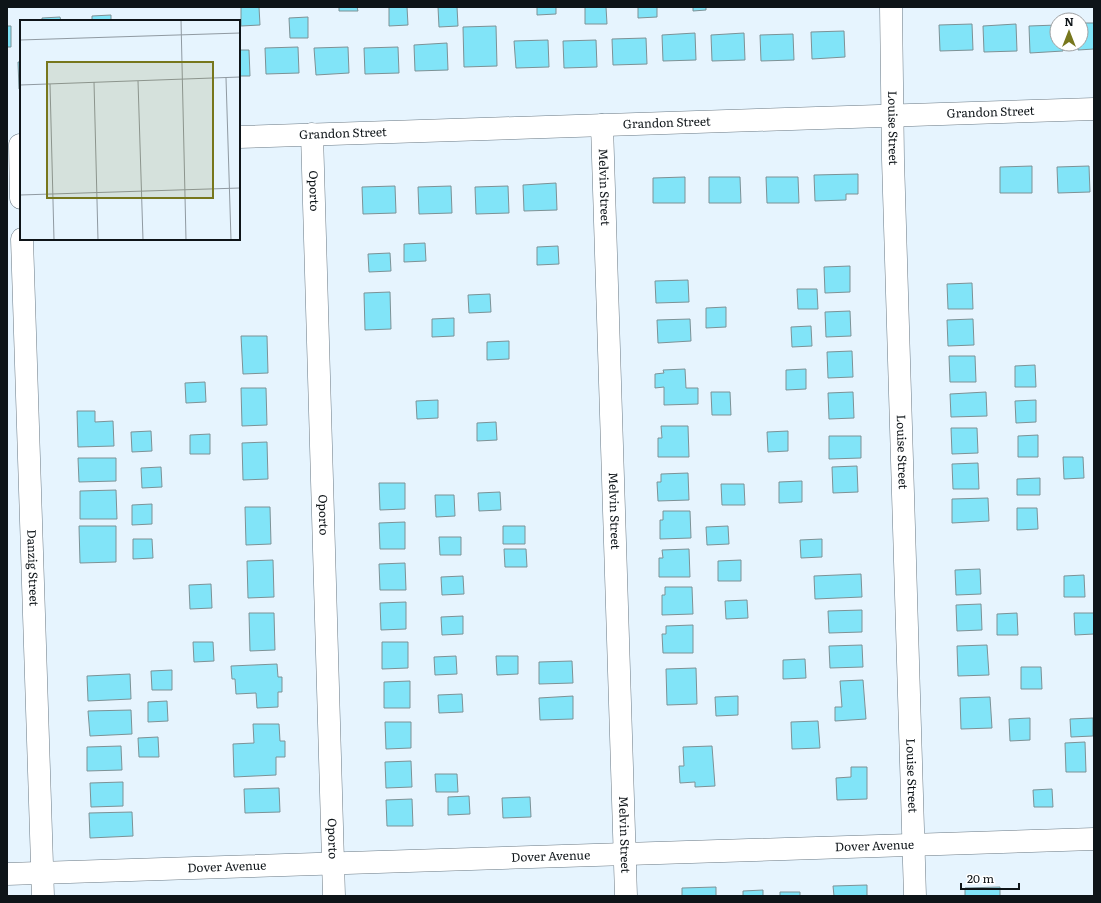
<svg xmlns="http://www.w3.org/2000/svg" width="1101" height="903" viewBox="0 0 1101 903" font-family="Literata,serif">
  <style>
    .building { fill: #81e4f8; stroke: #7d9296 }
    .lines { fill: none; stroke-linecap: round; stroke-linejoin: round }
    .street-casing { stroke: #6b7a85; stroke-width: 23 }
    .street { stroke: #fff; stroke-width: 22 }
    .labels { text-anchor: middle; stroke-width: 4; stroke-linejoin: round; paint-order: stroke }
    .street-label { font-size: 12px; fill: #0e1418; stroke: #fff }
    .inset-road { fill: none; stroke: #909aa2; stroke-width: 1 }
    .view { fill: #77771d; fill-opacity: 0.15; stroke: #77771d; stroke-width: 2 }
    .inset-edge { fill: none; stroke: #0e1418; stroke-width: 2 }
  </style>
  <rect width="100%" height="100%" fill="#e6f4fe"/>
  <path class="building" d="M 241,7 L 259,7 L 260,25 L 241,26 Z
    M 339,7 L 357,7 L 358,11 L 339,11 Z
    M 389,7 L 407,7 L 408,25 L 389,26 Z
    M 438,7 L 457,7 L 458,26 L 439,27 Z
    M 537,7 L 556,7 L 556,14 L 537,15 Z
    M 585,7 L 606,7 L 607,24 L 585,24 Z
    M 638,7 L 657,7 L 657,17 L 638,18 Z
    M 693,7 L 706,7 L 706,10 L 693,11 Z
    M 111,15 L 111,21 L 92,21 L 92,16 Z
    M 60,17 L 61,21 L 42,21 L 42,18 Z
    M 308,17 L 308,38 L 290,38 L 289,18 Z
    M 1081,23 L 1094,23 L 1094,49 L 1078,50 L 1078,44 L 1081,44 Z
    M 972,24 L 973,50 L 940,51 L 939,25 Z
    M 1016,24 L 1017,51 L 984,52 L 983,26 Z
    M 1057,25 L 1057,44 L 1063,44 L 1063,51 L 1030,53 L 1029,26 Z
    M 7,26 L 11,26 L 11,47 L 7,47 Z
    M 496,26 L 497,66 L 464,67 L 463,27 Z
    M 844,31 L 845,57 L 812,59 L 811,32 Z
    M 695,33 L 696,60 L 663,61 L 662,35 Z
    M 744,33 L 745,60 L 712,61 L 711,35 Z
    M 793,34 L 794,60 L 761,61 L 760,35 Z
    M 646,38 L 647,64 L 613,65 L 612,39 Z
    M 548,40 L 549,67 L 516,68 L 514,41 Z
    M 596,40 L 597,67 L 564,68 L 563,41 Z
    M 447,43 L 448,70 L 415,71 L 414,45 Z
    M 298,47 L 299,73 L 266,74 L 265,48 Z
    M 348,47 L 349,73 L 316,75 L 314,48 Z
    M 398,47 L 399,73 L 365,74 L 364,48 Z
    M 239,50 L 249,50 L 250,76 L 239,76 Z
    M 18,62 L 21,62 L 21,88 L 19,89 Z
    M 1032,166 L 1032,193 L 1000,193 L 1000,167 Z
    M 1089,166 L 1090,192 L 1058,193 L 1057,167 Z
    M 858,174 L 858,194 L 846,194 L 846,200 L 815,201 L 814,175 Z
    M 685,177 L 685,203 L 653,203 L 653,178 Z
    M 709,177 L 740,177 L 741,203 L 709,203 Z
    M 766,177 L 798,177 L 799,203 L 767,203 Z
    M 556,183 L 557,210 L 524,211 L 523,185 Z
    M 395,186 L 396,213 L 363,214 L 362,187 Z
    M 451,186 L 452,213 L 419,214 L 418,187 Z
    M 508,186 L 509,213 L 476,214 L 475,187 Z
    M 425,243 L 426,261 L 404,262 L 404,244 Z
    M 558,246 L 559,264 L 537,265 L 537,247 Z
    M 390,253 L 391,271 L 369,272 L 368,254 Z
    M 850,266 L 850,292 L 825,293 L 824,267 Z
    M 688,280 L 689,302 L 656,303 L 655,281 Z
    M 972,283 L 973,309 L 948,309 L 947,284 Z
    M 797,289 L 817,289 L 818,309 L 798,309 Z
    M 390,292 L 391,329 L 365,330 L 364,293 Z
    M 490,294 L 491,312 L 469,313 L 468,295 Z
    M 726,307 L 726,327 L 706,328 L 706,308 Z
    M 850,311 L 851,336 L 826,337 L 825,312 Z
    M 454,318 L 454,336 L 432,337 L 432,319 Z
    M 690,319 L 691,341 L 658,343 L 657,320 Z
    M 973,319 L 974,345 L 948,346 L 947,320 Z
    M 811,326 L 812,346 L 792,347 L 791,327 Z
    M 241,336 L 267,336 L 268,373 L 243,374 Z
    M 509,341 L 509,359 L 487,360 L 487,342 Z
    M 852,351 L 853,377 L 828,378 L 827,352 Z
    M 949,356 L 975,356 L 976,382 L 950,382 Z
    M 1035,365 L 1036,387 L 1015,387 L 1015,366 Z
    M 685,369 L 686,388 L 698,388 L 698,404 L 664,405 L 664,387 L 655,388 L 655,374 L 664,373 L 663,370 Z
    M 806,369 L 806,389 L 786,390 L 786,370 Z
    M 205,382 L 206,402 L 186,403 L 185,383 Z
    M 241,388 L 266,388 L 267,425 L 242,426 Z
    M 711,392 L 730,392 L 731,415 L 712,415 Z
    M 853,392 L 854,418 L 829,419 L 828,393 Z
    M 986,392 L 987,416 L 951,417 L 950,394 Z
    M 438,400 L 438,418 L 417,419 L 416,401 Z
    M 1036,400 L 1036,422 L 1016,423 L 1015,401 Z
    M 77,411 L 95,411 L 95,422 L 113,421 L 114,446 L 78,447 Z
    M 496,422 L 497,440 L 477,441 L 477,423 Z
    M 661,426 L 688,426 L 689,457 L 658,457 L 658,438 L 662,438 Z
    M 951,428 L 977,428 L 978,453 L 952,454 Z
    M 151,431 L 152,451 L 132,452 L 131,432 Z
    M 788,431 L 788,451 L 768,452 L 767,432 Z
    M 210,434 L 210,454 L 190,454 L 190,435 Z
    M 1038,435 L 1038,457 L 1018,457 L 1018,436 Z
    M 829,436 L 861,436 L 861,458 L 829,459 Z
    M 267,442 L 268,479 L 243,480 L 242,443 Z
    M 1063,457 L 1083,457 L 1084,478 L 1064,479 Z
    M 78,458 L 116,458 L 116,481 L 79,482 Z
    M 978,463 L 979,489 L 953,489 L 952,464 Z
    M 857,466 L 858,492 L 833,493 L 832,467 Z
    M 161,467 L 162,487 L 142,488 L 141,468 Z
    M 688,473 L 689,500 L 658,501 L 657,482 L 661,482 L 661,474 Z
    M 1040,478 L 1040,495 L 1017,495 L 1017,479 Z
    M 802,481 L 802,502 L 779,503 L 779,482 Z
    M 379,483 L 405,483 L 405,509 L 380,510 Z
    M 721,484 L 744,484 L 745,505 L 722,505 Z
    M 116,490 L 117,519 L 80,519 L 80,491 Z
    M 500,492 L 501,510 L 479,511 L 478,493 Z
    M 435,495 L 454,495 L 455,516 L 436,517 Z
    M 988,498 L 989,521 L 952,523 L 952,499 Z
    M 152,504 L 152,524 L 132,525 L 132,505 Z
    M 245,507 L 270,507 L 271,544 L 246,545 Z
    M 1017,508 L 1037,508 L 1038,529 L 1017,530 Z
    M 663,511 L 690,511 L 691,538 L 660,539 L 660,520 L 663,520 Z
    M 405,522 L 405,549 L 380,549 L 379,523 Z
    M 79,526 L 116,526 L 116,562 L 80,563 Z
    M 503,526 L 525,526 L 525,544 L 503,544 Z
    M 728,526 L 729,544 L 707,545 L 706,527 Z
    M 439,537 L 461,537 L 461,555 L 440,555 Z
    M 133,539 L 152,539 L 153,558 L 133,559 Z
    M 822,539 L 822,557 L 801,558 L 800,540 Z
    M 504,549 L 526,549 L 527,567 L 505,567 Z
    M 689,549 L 690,577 L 659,577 L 659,558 L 663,558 L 662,550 Z
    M 273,560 L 274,597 L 248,598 L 247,561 Z
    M 741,560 L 741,581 L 718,581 L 718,561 Z
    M 405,563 L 406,590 L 380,590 L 379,564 Z
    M 980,569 L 981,594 L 956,595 L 955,570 Z
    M 861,574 L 862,597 L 815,599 L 814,576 Z
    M 1084,575 L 1085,597 L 1064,597 L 1064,576 Z
    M 463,576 L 464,594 L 442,595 L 441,577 Z
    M 211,584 L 212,608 L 190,609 L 189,585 Z
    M 665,587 L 692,587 L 693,614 L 662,615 L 662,595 L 665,595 Z
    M 747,600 L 748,618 L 726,619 L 725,601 Z
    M 406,602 L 406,629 L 381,630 L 380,603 Z
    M 981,604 L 982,630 L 957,631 L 956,605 Z
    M 862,610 L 862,632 L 829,633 L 828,611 Z
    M 249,613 L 274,613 L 275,650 L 250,651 Z
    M 1017,613 L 1018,635 L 997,635 L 997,614 Z
    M 1074,613 L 1094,613 L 1094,634 L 1075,635 Z
    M 463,616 L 463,634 L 442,635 L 441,617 Z
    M 693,625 L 693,653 L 663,653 L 662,634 L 666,634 L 666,626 Z
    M 193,642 L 213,642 L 214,661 L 194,662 Z
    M 382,642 L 408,642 L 408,668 L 382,669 Z
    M 862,645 L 863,667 L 830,668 L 829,646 Z
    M 987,645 L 989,675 L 958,676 L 957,646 Z
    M 456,656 L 457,674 L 435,675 L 434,657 Z
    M 496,656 L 518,656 L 518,674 L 497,675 Z
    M 805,659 L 806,678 L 783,679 L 783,660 Z
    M 572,661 L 573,683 L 539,684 L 539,662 Z
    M 277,664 L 278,677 L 282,677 L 282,692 L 278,692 L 278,707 L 257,708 L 256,693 L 236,694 L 235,679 L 232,679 L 231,666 Z
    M 1021,667 L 1041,667 L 1042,689 L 1021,689 Z
    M 696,668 L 697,704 L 667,705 L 666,669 Z
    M 172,670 L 172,690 L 152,690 L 151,671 Z
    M 130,674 L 131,699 L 88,701 L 87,676 Z
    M 863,680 L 866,719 L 835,721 L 835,707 L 842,707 L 840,681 Z
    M 410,681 L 410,708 L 384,708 L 384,682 Z
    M 462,694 L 463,712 L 439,713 L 438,695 Z
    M 573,696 L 573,719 L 540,720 L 539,698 Z
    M 738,696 L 738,715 L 716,716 L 715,697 Z
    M 990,697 L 992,728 L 961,729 L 960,698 Z
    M 167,701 L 168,721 L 148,722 L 148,702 Z
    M 131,710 L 132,734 L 90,736 L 88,711 Z
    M 1030,718 L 1030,740 L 1010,741 L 1009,719 Z
    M 1093,718 L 1093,736 L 1071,737 L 1070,719 Z
    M 818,721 L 820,748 L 792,749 L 791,722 Z
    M 385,722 L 411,722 L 411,748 L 386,749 Z
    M 253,724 L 279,724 L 280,741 L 285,741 L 285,757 L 276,757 L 276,775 L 234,777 L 233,744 L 254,743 Z
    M 158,737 L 159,757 L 139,757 L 138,738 Z
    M 1085,742 L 1086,772 L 1066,772 L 1065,743 Z
    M 121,746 L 122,770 L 87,771 L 87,747 Z
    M 712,746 L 715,786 L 695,787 L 695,782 L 680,783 L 679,766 L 684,766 L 683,747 Z
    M 411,761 L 412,787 L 386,788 L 385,762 Z
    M 851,767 L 867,767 L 867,799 L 837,800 L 836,778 L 851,777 Z
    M 435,774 L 457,774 L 458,792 L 436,792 Z
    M 123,782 L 123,806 L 91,807 L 90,783 Z
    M 279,788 L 280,812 L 245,813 L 244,789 Z
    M 1052,789 L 1053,807 L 1034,807 L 1033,790 Z
    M 469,796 L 470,814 L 448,815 L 448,797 Z
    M 530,797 L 531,817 L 503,818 L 502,798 Z
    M 412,799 L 413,826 L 387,826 L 386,800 Z
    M 132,812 L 133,836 L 90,838 L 89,813 Z
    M 867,885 L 867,896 L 834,896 L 833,886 Z
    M 716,887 L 716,896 L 682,896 L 682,888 Z
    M 1000,887 L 1000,896 L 965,896 L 965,888 Z
    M 763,890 L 763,896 L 743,896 L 743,891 Z
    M 780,892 L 800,892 L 800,896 L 780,896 Z"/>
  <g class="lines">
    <defs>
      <g id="street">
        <path id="s1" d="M 891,7 L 893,159 L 915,896"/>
        <path id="s2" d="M 602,125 L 626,896"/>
        <path id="s3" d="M 312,134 L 334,896"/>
        <path id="s4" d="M 239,137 L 1094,109"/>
        <path d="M 20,145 L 21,198"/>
        <path id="s5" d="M 22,239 L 43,896"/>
        <path id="s6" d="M 7,874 L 1094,839"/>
      </g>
    </defs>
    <use href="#street" class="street-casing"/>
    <use href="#street" class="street"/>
  </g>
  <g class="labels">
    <g class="street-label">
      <text dy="4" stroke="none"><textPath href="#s4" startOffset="752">Grandon Street</textPath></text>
      <text dy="4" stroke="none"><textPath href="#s4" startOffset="428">Grandon Street</textPath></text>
      <text dy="4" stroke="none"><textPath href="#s1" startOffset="121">Louise Street</textPath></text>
      <text dy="4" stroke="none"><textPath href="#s4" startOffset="104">Grandon Street</textPath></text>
      <text dy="4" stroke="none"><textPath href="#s2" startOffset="62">Melvin Street</textPath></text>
      <text dy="4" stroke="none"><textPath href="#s3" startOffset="57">Oporto</textPath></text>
      <text dy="4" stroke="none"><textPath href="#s1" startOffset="445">Louise Street</textPath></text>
      <text dy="4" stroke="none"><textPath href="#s2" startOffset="386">Melvin Street</textPath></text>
      <text dy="4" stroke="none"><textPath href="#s3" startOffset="381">Oporto</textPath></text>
      <text dy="4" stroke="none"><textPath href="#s5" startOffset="329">Danzig Street</textPath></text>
      <text dy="4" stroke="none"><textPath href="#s1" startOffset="769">Louise Street</textPath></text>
      <text dy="4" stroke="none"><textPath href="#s2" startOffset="710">Melvin Street</textPath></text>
      <text dy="4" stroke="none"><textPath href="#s3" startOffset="705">Oporto</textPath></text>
      <text dy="4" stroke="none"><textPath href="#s6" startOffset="868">Dover Avenue</textPath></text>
      <text dy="4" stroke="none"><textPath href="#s6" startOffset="544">Dover Avenue</textPath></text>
      <text dy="4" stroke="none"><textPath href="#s6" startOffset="220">Dover Avenue</textPath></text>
    </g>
  </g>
  <g transform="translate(20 20)">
    <rect width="220" height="220" fill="#e6f4fe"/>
    <path class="inset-road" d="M 161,0 L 166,220M 0,20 L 220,13M 206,58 L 211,220M 118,61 L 123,220M 74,62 L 78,220M 30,64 L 34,220M 0,65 L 220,57M 0,175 L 220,168"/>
    <path class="view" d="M 27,42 L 193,42 L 193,178 L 27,178 Z"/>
    <rect width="220" height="220" class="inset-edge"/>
  </g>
  <rect width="1101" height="903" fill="none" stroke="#0e1418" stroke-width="16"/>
  <g transform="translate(1069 32)"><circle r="19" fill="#ffffff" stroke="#9fa1a3"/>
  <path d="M0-3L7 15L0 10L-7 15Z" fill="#77771d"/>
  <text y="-6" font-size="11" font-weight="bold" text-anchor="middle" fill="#0e1418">N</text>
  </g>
  <path d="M961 883v6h58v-6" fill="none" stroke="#0e1418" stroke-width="2"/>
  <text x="967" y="883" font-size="12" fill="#0e1418" stroke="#ffffff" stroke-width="3" paint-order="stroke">20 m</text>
</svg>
